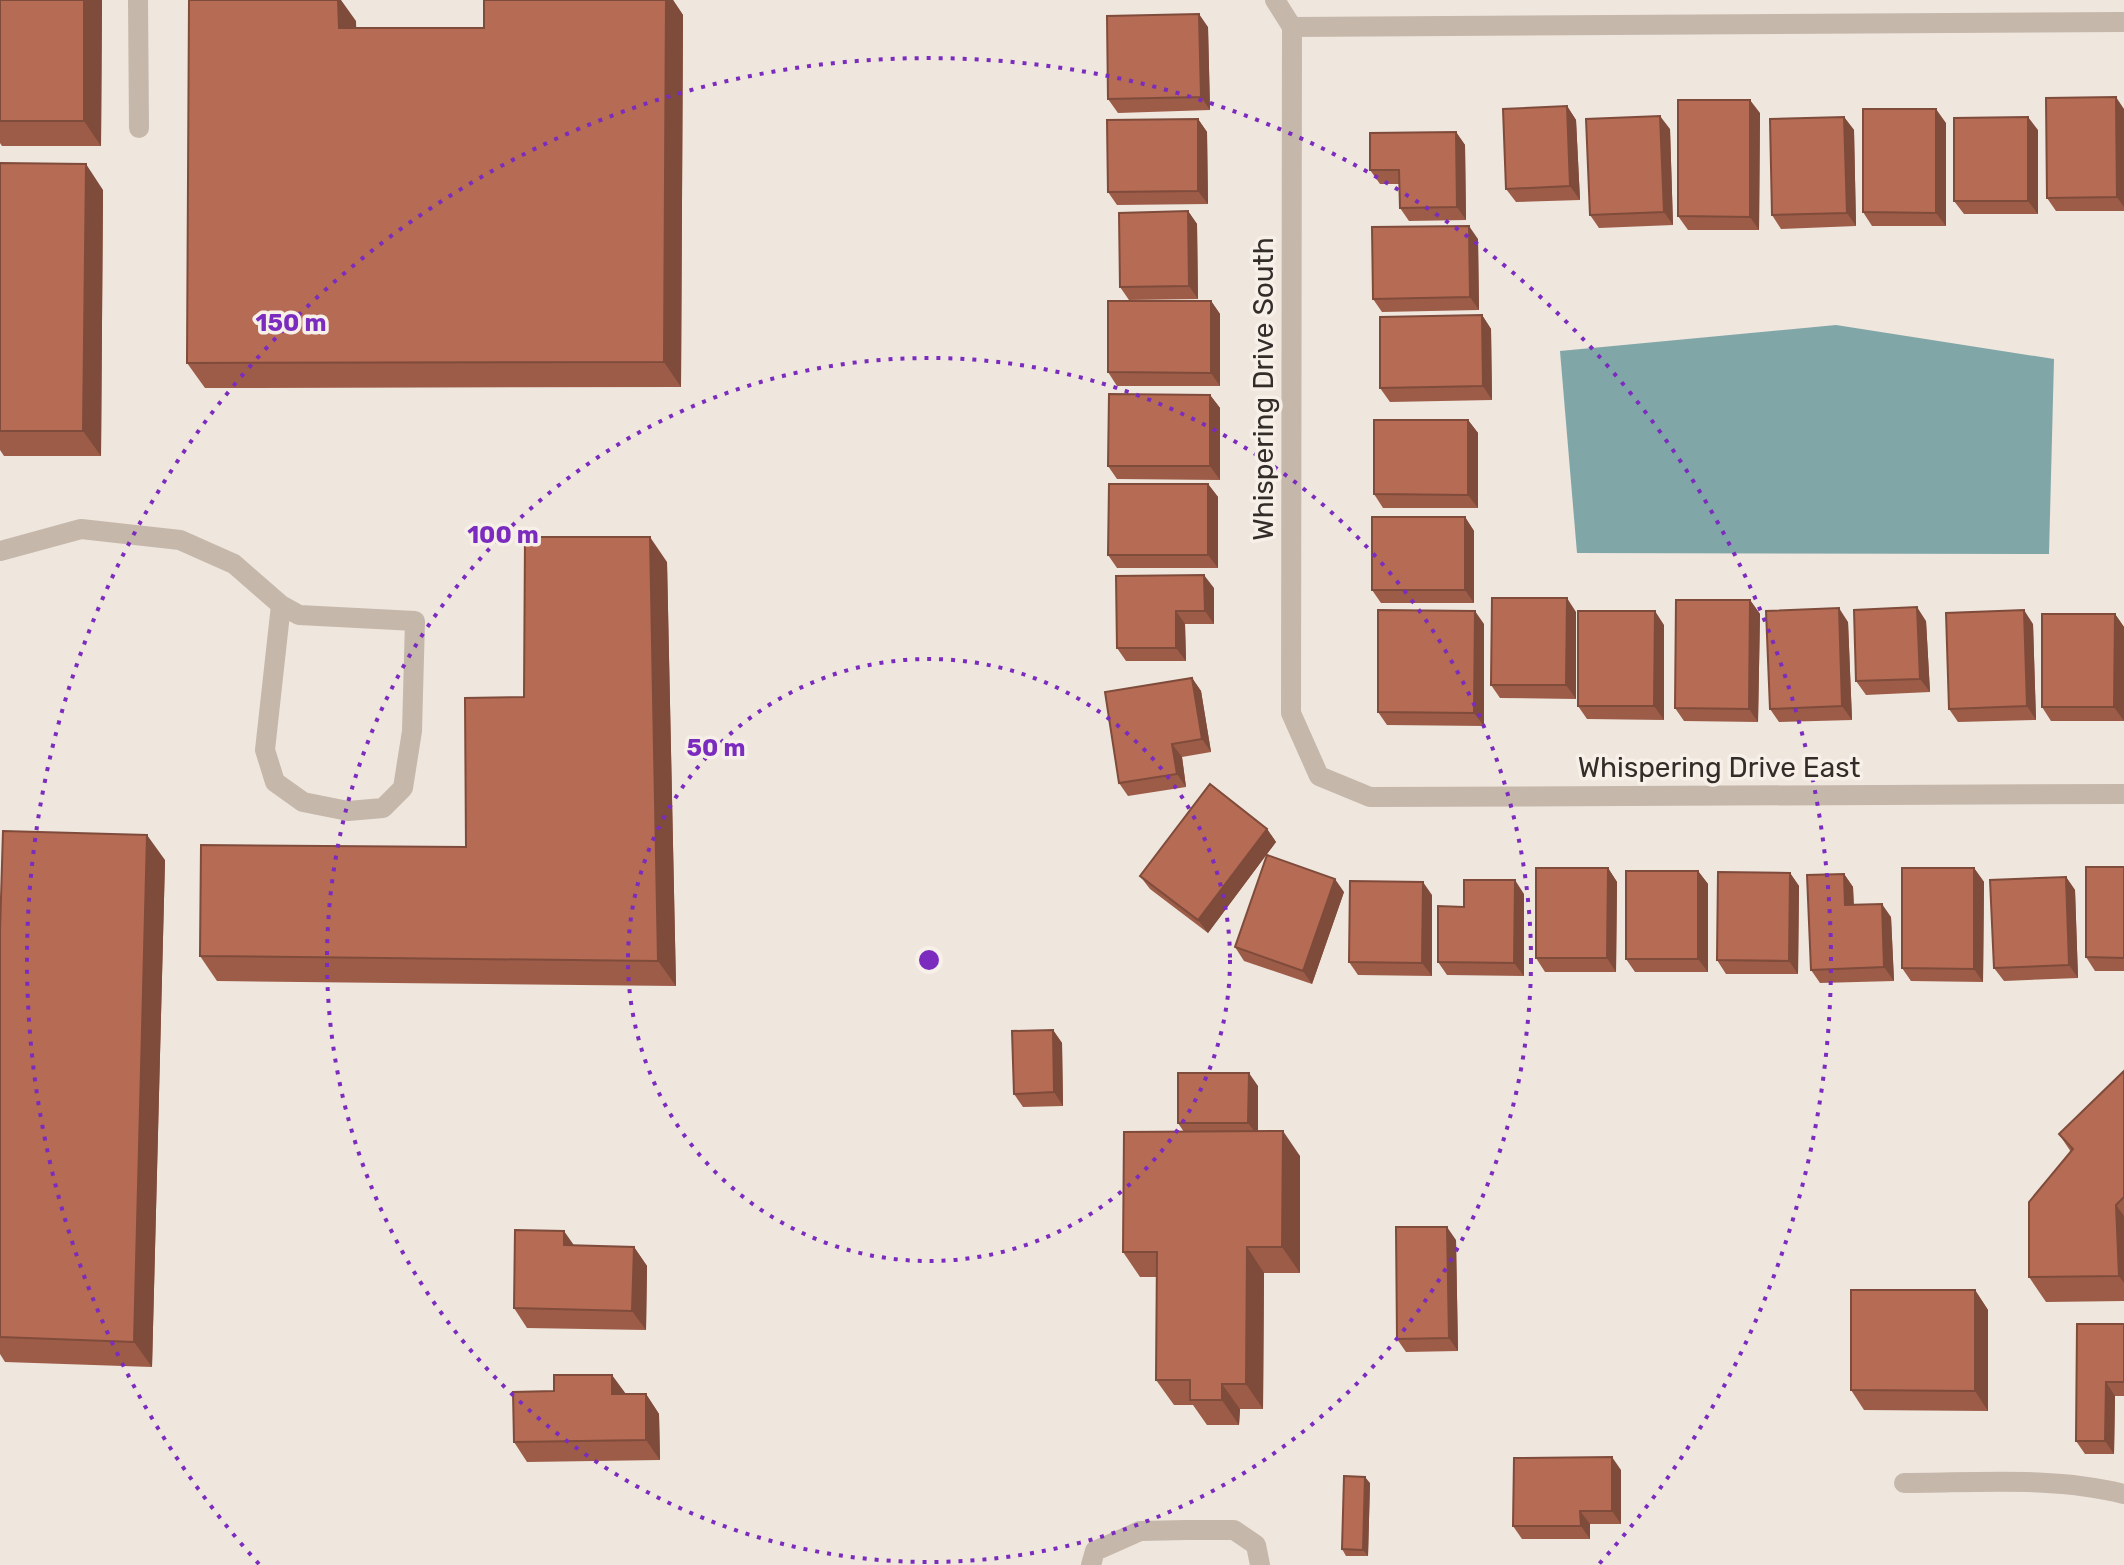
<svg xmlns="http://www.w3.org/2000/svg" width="2124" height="1565" viewBox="0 0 2124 1565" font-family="Rubik,sans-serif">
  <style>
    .water { fill: #80a6a8 }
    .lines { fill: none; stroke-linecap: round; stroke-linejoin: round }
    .lane { stroke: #c5b7aa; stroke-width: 20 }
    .street { stroke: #c5b7aa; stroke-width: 20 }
    .wall { fill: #9d5c48 }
    .shaded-wall { fill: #7f4b3b }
    .building { fill: #b66b54; stroke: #7f4b3b; stroke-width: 2 }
    .ring { fill: none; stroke: #7b2cbf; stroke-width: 4; stroke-dasharray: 4 8 }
    .labels { text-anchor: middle; stroke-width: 7; stroke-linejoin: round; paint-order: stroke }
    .street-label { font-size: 28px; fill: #342c29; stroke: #f7f0e9 }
    .centre { fill: #7b2cbf; stroke: #f7f0e9; stroke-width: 4 }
    .ring-label { font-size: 24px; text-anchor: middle; font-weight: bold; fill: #7b2cbf; stroke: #f7f0e9; stroke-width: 7; stroke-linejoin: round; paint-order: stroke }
  </style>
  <rect width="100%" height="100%" fill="#efe6dd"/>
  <path class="water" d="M 1836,325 L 2054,359 L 2049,554 L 1577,553 L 1560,351 Z"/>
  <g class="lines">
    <path class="lane" d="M 138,0 L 139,128
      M 0,551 L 81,529 L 180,540 L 234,564 L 281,605 L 299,615 L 415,621 L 412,731 L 403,788 L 383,808 L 348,811 L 303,802 L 275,782 L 265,750 L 281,605
      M 1904,1483 C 1974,1483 2055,1476 2124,1494
      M 1091,1565 L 1095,1551 L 1140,1531 L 1186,1530 L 1234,1530 L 1256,1545 L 1260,1565"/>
    <path class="street" d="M 1275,0 L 1292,27 L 1291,713 L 1319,776 L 1370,797 L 2124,794
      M 1292,27 L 2124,22"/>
  </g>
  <path class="wall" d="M 0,0 L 102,0 L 101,146 L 2,146 L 0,143 Z
    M 484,0 L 673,0 L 683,15 L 681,387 L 205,388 L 187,363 L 356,21 L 356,28 L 484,28 Z
    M 1208,27 L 1210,110 L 1118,113 L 1108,99 Z
    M 1567,106 L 1576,120 L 1580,200 L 1516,202 L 1506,189 Z
    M 2124,109 L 2124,211 L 2056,211 L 2047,198 Z
    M 1760,113 L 1759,230 L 1688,230 L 1678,216 Z
    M 1844,117 L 1854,130 L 1856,226 L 1781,229 L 1772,215 Z
    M 1198,119 L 1207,132 L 1208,204 L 1117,205 L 1108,192 Z
    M 1946,123 L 1946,226 L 1872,226 L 1863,212 Z
    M 1670,129 L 1673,225 L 1599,228 L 1590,215 Z
    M 2038,130 L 2038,214 L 1964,214 L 1954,201 Z
    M 1456,132 L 1465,145 L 1466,220 L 1409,221 L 1400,208 L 1399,184 L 1380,184 L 1370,170 Z
    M 0,163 L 103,190 L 101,456 L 4,456 L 0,450 Z
    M 1188,211 L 1197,224 L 1198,299 L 1129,300 L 1120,287 Z
    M 1478,239 L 1479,310 L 1382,312 L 1373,299 Z
    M 1211,301 L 1220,314 L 1220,386 L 1117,386 L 1108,372 Z
    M 1482,315 L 1491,329 L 1492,400 L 1390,402 L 1380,388 Z
    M 1210,395 L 1220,408 L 1220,480 L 1117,479 L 1108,466 Z
    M 1468,420 L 1478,433 L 1478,508 L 1383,508 L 1374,494 Z
    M 1208,484 L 1218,497 L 1218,568 L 1117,568 L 1108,555 Z
    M 1465,517 L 1474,531 L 1474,603 L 1381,603 L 1372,590 Z
    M 667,562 L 676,986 L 217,981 L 200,956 L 466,847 L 524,697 Z
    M 1214,588 L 1214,624 L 1185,624 L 1186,661 L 1126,661 L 1117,648 Z
    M 1750,600 L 1760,614 L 1758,722 L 1684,721 L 1675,708 Z
    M 1576,612 L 1576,699 L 1500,698 L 1491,685 Z
    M 2115,614 L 2124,627 L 2124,721 L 2051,721 L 2042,707 Z
    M 1926,621 L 1930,692 L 1866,695 L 1856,681 Z
    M 1848,622 L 1852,720 L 1779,722 L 1770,709 Z
    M 1484,624 L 1484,726 L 1387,725 L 1378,712 Z
    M 2033,624 L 2036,720 L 1958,722 L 1949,709 Z
    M 1664,625 L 1664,720 L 1587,719 L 1578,706 Z
    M 1192,678 L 1201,691 L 1211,752 L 1182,757 L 1186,787 L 1128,796 L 1119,783 Z
    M 1267,829 L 1276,842 L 1208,933 L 1150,889 L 1140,876 Z
    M 165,860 L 152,1367 L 5,1362 L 0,1354 L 0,931 Z
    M 2124,867 L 2124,971 L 2095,971 L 2086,957 Z
    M 1608,868 L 1617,882 L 1616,972 L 1545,972 L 1536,958 Z
    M 1974,868 L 1984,882 L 1983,982 L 1911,981 L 1902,968 Z
    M 1698,871 L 1708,884 L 1708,972 L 1635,972 L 1626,959 Z
    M 1790,873 L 1799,886 L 1798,974 L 1726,974 L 1717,960 Z
    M 1844,874 L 1853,887 L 1854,905 L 1891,917 L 1894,981 L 1820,983 L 1811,970 Z
    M 2066,877 L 2075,890 L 2078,978 L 2004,981 L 1994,968 Z
    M 1344,892 L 1312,984 L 1244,961 L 1235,947 Z
    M 1524,894 L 1524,976 L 1447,975 L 1438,962 L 1464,907 Z
    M 1432,895 L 1432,976 L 1358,975 L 1349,962 Z
    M 1053,1030 L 1062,1043 L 1063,1106 L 1023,1107 L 1014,1094 Z
    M 2124,1071 L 2124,1301 L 2046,1302 L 2029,1277 L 2071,1152 L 2059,1134 Z
    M 1258,1086 L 1258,1131 L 1300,1156 L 1300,1273 L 1264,1273 L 1263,1409 L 1240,1409 L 1239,1425 L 1207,1425 L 1193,1405 L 1174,1405 L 1156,1380 L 1157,1277 L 1140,1277 L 1123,1252 L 1184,1132 L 1178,1123 Z
    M 1456,1240 L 1458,1351 L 1406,1352 L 1397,1339 Z
    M 574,1246 L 634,1247 L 647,1266 L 646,1330 L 527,1328 L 514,1308 Z
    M 1975,1290 L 1988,1310 L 1988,1411 L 1864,1410 L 1851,1390 Z
    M 2124,1324 L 2124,1396 L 2115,1396 L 2114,1454 L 2085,1454 L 2076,1441 Z
    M 626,1394 L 646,1394 L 659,1414 L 660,1460 L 527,1462 L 514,1442 Z
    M 1621,1470 L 1621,1524 L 1590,1524 L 1590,1539 L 1522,1539 L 1513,1526 Z
    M 1370,1483 L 1368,1556 L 1346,1556 L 1342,1549 Z"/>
  <path class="shaded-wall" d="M 84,0 L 102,0 L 101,146 L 84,121 Z
    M 338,0 L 341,0 L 356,21 L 357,53 L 339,28 Z
    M 660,0 L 673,0 L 683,15 L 681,387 L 664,362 Z
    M 1199,14 L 1208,27 L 1210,110 L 1201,97 Z
    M 2116,97 L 2124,109 L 2124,207 L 2117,197 Z
    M 1750,100 L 1760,113 L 1759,230 L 1750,217 Z
    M 1567,106 L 1576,120 L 1580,200 L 1570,186 Z
    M 1936,109 L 1946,123 L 1946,226 L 1936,213 Z
    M 1660,116 L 1670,129 L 1673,225 L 1664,212 Z
    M 1844,117 L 1854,130 L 1856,226 L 1847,213 Z
    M 2028,117 L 2038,130 L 2038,214 L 2028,201 Z
    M 1198,119 L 1207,132 L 1208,204 L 1198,191 Z
    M 1456,132 L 1465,145 L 1466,220 L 1457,207 Z
    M 86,164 L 103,190 L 101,456 L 83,431 Z
    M 1188,211 L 1197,224 L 1198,299 L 1189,286 Z
    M 1469,226 L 1478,239 L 1479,310 L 1470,297 Z
    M 1211,301 L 1220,314 L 1220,386 L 1211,373 Z
    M 1482,315 L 1491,329 L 1492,400 L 1483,386 Z
    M 1210,395 L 1220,408 L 1220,480 L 1210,466 Z
    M 1468,420 L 1478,433 L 1478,508 L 1468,495 Z
    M 1208,484 L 1218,497 L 1218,568 L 1208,555 Z
    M 1465,517 L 1474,531 L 1474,603 L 1465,590 Z
    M 650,537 L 667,562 L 676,986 L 658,961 Z
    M 1204,575 L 1214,588 L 1214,624 L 1205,611 Z
    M 1567,598 L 1576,612 L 1576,699 L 1566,685 Z
    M 1750,600 L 1760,614 L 1758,722 L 1749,709 Z
    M 1917,607 L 1926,621 L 1930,692 L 1920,679 Z
    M 1839,608 L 1848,622 L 1852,720 L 1842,706 Z
    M 2024,610 L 2033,624 L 2036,720 L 2027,706 Z
    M 1176,611 L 1185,624 L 1186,661 L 1176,648 Z
    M 1475,611 L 1484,624 L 1484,726 L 1474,713 Z
    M 1655,611 L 1664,625 L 1664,720 L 1654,706 Z
    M 2115,614 L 2124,627 L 2124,721 L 2114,707 Z
    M 1192,678 L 1201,691 L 1211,752 L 1202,739 Z
    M 1172,744 L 1182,757 L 1186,787 L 1177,774 Z
    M 1267,829 L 1276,842 L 1208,933 L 1198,920 Z
    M 147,835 L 165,860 L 152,1367 L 134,1342 Z
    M 1608,868 L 1617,882 L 1616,972 L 1607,958 Z
    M 1974,868 L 1984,882 L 1983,982 L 1974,969 Z
    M 1698,871 L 1708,884 L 1708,972 L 1698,959 Z
    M 1790,873 L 1799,886 L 1798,974 L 1789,961 Z
    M 1844,874 L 1853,887 L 1854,918 L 1845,905 Z
    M 2066,877 L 2075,890 L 2078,978 L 2069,965 Z
    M 1335,879 L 1344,892 L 1312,984 L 1303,971 Z
    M 1515,880 L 1524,894 L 1524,976 L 1514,963 Z
    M 1423,882 L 1432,895 L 1432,976 L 1422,963 Z
    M 1882,904 L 1891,917 L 1894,981 L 1884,967 Z
    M 1053,1030 L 1062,1043 L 1063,1106 L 1054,1092 Z
    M 1249,1073 L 1258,1086 L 1258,1136 L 1248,1123 Z
    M 1283,1131 L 1300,1156 L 1300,1273 L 1282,1247 Z
    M 2116,1205 L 2124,1216 L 2124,1283 L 2119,1276 Z
    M 1447,1227 L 1456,1240 L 1458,1351 L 1449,1338 Z
    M 564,1231 L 578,1251 L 564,1245 Z
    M 634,1247 L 647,1266 L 646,1330 L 632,1311 Z
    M 1247,1247 L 1264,1273 L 1263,1409 L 1246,1384 Z
    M 1975,1290 L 1988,1310 L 1988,1411 L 1975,1391 Z
    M 612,1375 L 626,1394 L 612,1394 Z
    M 2106,1382 L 2115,1396 L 2114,1454 L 2105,1441 Z
    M 1222,1384 L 1240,1409 L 1239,1425 L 1222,1400 Z
    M 646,1394 L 659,1414 L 660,1460 L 646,1440 Z
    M 1612,1457 L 1621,1470 L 1621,1524 L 1612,1511 Z
    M 1365,1477 L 1370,1483 L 1368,1556 L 1363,1550 Z
    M 1580,1511 L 1590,1524 L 1590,1539 L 1581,1526 Z"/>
  <path class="building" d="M 0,0 L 84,0 L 84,121 L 0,121 Z
    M 189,0 L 338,0 L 339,28 L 484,28 L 484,0 L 666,0 L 664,362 L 187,363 Z
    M 1199,14 L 1201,97 L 1108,99 L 1107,16 Z
    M 2116,97 L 2117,197 L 2047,198 L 2046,98 Z
    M 1678,100 L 1750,100 L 1750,217 L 1678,216 Z
    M 1567,106 L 1570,186 L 1506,189 L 1503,109 Z
    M 1863,109 L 1936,109 L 1936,213 L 1863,212 Z
    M 1660,116 L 1664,212 L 1590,215 L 1586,119 Z
    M 1844,117 L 1847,213 L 1772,215 L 1770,119 Z
    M 2028,117 L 2028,201 L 1954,201 L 1954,118 Z
    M 1198,119 L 1198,191 L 1108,192 L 1107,120 Z
    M 1456,132 L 1457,207 L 1400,208 L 1399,170 L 1370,170 L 1370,133 Z
    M 0,163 L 86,164 L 83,431 L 0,431 Z
    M 1188,211 L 1189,286 L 1120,287 L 1119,213 Z
    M 1469,226 L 1470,297 L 1373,299 L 1372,227 Z
    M 1108,301 L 1211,301 L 1211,373 L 1108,372 Z
    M 1482,315 L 1483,386 L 1380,388 L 1380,317 Z
    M 1109,394 L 1210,395 L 1210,466 L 1108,466 Z
    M 1374,420 L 1468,420 L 1468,495 L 1374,494 Z
    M 1109,484 L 1208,484 L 1208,555 L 1108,555 Z
    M 1372,517 L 1465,517 L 1465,590 L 1372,590 Z
    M 525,537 L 650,537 L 658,961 L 200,956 L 201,845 L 466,847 L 465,698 L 524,697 Z
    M 1204,575 L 1205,611 L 1176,611 L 1176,648 L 1117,648 L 1116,576 Z
    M 1492,598 L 1567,598 L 1566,685 L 1491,685 Z
    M 1676,600 L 1750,600 L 1749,709 L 1675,708 Z
    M 1917,607 L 1920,679 L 1856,681 L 1854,610 Z
    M 1839,608 L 1842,706 L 1770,709 L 1766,611 Z
    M 1378,610 L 1475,611 L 1474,713 L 1378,712 Z
    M 2024,610 L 2027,706 L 1949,709 L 1946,613 Z
    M 1578,611 L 1655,611 L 1654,706 L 1578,706 Z
    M 2042,614 L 2115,614 L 2114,707 L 2042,707 Z
    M 1192,678 L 1202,739 L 1172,744 L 1177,774 L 1119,783 L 1105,692 Z
    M 1210,784 L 1267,829 L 1198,920 L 1140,876 Z
    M 3,831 L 147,835 L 134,1342 L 0,1337 L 0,931 Z
    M 1267,855 L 1335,879 L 1303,971 L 1235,947 Z
    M 2086,867 L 2124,867 L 2124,958 L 2086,957 Z
    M 1536,868 L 1608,868 L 1607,958 L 1536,958 Z
    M 1902,868 L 1974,868 L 1974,969 L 1902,968 Z
    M 1626,871 L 1698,871 L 1698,959 L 1626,959 Z
    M 1718,872 L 1790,873 L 1789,961 L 1717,960 Z
    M 1844,874 L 1845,905 L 1882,904 L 1884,967 L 1811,970 L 1807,875 Z
    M 2066,877 L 2069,965 L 1994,968 L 1990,880 Z
    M 1464,880 L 1515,880 L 1514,963 L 1438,962 L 1438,906 L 1464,907 Z
    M 1350,881 L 1423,882 L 1422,963 L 1349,962 Z
    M 1053,1030 L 1054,1092 L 1014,1094 L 1012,1031 Z
    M 2124,1071 L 2124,1197 L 2116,1205 L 2119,1276 L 2029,1277 L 2029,1202 L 2073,1149 L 2059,1134 Z
    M 1178,1073 L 1249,1073 L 1248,1123 L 1178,1123 Z
    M 1283,1131 L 1282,1247 L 1247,1247 L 1246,1384 L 1222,1384 L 1222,1400 L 1190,1400 L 1190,1380 L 1156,1380 L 1157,1252 L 1123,1252 L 1124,1132 Z
    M 1396,1227 L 1447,1227 L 1449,1338 L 1397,1339 Z
    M 515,1230 L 564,1231 L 564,1245 L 634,1247 L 632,1311 L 514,1308 Z
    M 1851,1290 L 1975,1290 L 1975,1391 L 1851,1390 Z
    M 2077,1324 L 2124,1324 L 2124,1382 L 2106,1382 L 2105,1441 L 2076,1441 Z
    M 554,1375 L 612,1375 L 612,1394 L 646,1394 L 646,1440 L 514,1442 L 513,1392 L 554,1391 Z
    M 1612,1457 L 1612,1511 L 1580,1511 L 1581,1526 L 1513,1526 L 1514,1458 Z
    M 1344,1476 L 1365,1477 L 1363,1550 L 1342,1549 Z"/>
  <g class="ring">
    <circle cx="929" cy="960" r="301"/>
    <circle cx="929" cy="960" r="602"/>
    <path d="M259 1564A902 902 0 1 1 1599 1564"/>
  </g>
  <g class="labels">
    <g class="street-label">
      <text transform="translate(1263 389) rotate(-90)" y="10">Whispering Drive South</text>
      <text x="1719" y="777">Whispering Drive East</text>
    </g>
  </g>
  <circle cx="929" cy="960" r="12" class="centre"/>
  <g class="ring-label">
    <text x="291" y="331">150 m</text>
    <text x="503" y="543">100 m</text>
    <text x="716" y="756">50 m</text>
  </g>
</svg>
